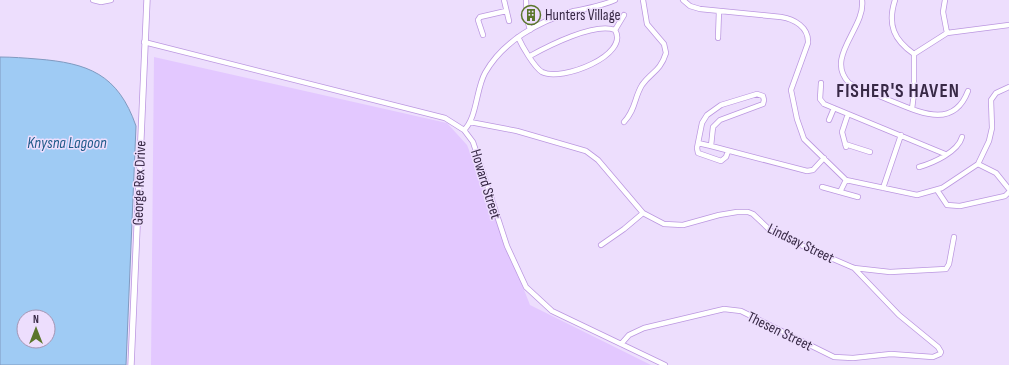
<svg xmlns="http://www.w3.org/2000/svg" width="1009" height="365" viewBox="0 0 1009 365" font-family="'Sofia Sans Condensed',sans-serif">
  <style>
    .green { fill: #e3c8ff }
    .water { fill: #9fcbf4; stroke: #809ac0; fill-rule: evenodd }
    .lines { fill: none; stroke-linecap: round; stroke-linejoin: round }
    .minor-casing { stroke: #bb97e0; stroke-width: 6 }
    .tertiary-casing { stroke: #bb97e0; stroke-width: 7 }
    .minor { stroke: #fff; stroke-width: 4.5 }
    .tertiary { stroke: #fff; stroke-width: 5.5 }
    .labels { text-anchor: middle; stroke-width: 3; stroke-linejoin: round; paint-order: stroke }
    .poi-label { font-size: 15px; fill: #382946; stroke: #eddefd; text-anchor: start }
    .street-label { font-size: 15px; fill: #382946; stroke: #eddefd }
    .water-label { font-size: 16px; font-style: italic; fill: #1e5a89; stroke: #eddefd }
    .district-label { font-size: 19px; font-weight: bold; letter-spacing: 1px; fill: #382946; stroke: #eddefd }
  </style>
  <rect width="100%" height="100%" fill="#eddefd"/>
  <path class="green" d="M 154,57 L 447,123 L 467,145 L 530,305 L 651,365 L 151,365 Z"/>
  <path class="water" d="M 0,57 C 12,57 25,58 37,59 C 88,63 118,74 136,126 L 126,365 L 0,365 ZM 24,317 L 48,317 L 48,341 L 24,341 Z"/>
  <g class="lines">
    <defs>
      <path id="minor" d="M 93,0 L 101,2 L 111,0
        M 504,0 L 509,21
        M 526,0 L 527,19 L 530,30
        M 683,0 L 690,6 L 700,9 L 781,17 C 794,19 809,27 808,43 L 791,90 L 797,119 L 804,139 L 846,180 L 917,195 L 942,188 L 978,164 L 989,141 L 992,128 L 991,100 L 996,93 L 1009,87
        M 862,0 C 866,28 824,57 849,83 C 861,90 876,94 889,100 C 917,111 953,131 968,91
        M 895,0 C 887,25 894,40 914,54
        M 945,0 L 943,12 L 947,33
        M 615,30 L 624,15
        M 483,35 L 478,20 L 480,17 L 506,11
        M 518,37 C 522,46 534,67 542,72 C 562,82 630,55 615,30 C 595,22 548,46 530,56
        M 718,38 L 719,11
        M 144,42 L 445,118 L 464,130 L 473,142 L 507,246 L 526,287 L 552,311 L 665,365
        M 914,54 L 947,33 L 1009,25
        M 821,83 L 820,99 L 824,104 L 945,154
        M 912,109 L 914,93 L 914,54
        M 829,120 L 834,108
        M 470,122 L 517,131 L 586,151 L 598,160 L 643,213 L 664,224 L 683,225 L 719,215 L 737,212 L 748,212 L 753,214 L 773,233 L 854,268 L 890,272 L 946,269 L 949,264 L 954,237
        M 624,122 C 636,109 634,98 642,85 C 651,72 660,72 666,53 L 664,44 L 647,24 L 643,0
        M 464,130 C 477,118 476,89 485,73 C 503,41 539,21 574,11 C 588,8 602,6 615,0
        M 698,143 L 711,146
        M 845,144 L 870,152
        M 846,147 L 842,132 L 848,114
        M 728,151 L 726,157 L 721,161 L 698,153 L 697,148 L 702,123 L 707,115 L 721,105 L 757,94 L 763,96 L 764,100 L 763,104 L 720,120 L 713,127 L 711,146 L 807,171 L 813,170 L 824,158
        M 978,164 L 996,173 L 1009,189
        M 919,167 C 933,163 958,152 962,137
        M 822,187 L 858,197
        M 883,188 L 901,135
        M 937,190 L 947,205 L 960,206 L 1005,196 L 1009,192
        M 840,192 L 846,180
        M 601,245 L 624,229 L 643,213
        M 621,344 L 629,335 L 644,328 L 724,309 L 741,311 L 834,357 L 853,358 L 891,354 L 933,357 L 940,354 L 941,352 L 938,347 L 899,315 L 854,268"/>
      <path id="tertiary" d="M 131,365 L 147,0"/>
    </defs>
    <use href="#minor" class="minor-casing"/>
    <use href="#tertiary" class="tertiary-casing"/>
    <use href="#minor" class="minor"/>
    <use href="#tertiary" class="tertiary"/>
  </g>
  <defs>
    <symbol id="building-ring" viewBox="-11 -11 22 22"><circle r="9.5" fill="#eddefd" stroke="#5b762b" stroke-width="1.5"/><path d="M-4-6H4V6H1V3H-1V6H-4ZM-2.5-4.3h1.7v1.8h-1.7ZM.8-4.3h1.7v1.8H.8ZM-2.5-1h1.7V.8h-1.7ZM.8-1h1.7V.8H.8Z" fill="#5b762b"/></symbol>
  </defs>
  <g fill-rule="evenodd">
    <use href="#building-ring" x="520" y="4" width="22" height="22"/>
  </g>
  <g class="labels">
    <g class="poi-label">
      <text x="545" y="20">Hunters Village</text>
    </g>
    <g class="street-label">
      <text transform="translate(139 183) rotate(-88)" y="5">George Rex Drive</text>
      <text transform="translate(486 184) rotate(73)" y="5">Howard Street</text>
      <text transform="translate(801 243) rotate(26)" y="5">Lindsay Street</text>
      <text transform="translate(780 331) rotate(26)" y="5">Thesen Street</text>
    </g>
    <g class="water-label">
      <text x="67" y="148">Knysna Lagoon</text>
    </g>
    <g class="district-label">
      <text x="898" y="97">FISHER'S HAVEN</text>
    </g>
  </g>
  <g transform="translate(36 329)"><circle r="19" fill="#eddefd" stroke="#a596b4"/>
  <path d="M0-3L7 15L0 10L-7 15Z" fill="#5b762b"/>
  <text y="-6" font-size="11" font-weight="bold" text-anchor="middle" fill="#382946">N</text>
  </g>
</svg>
